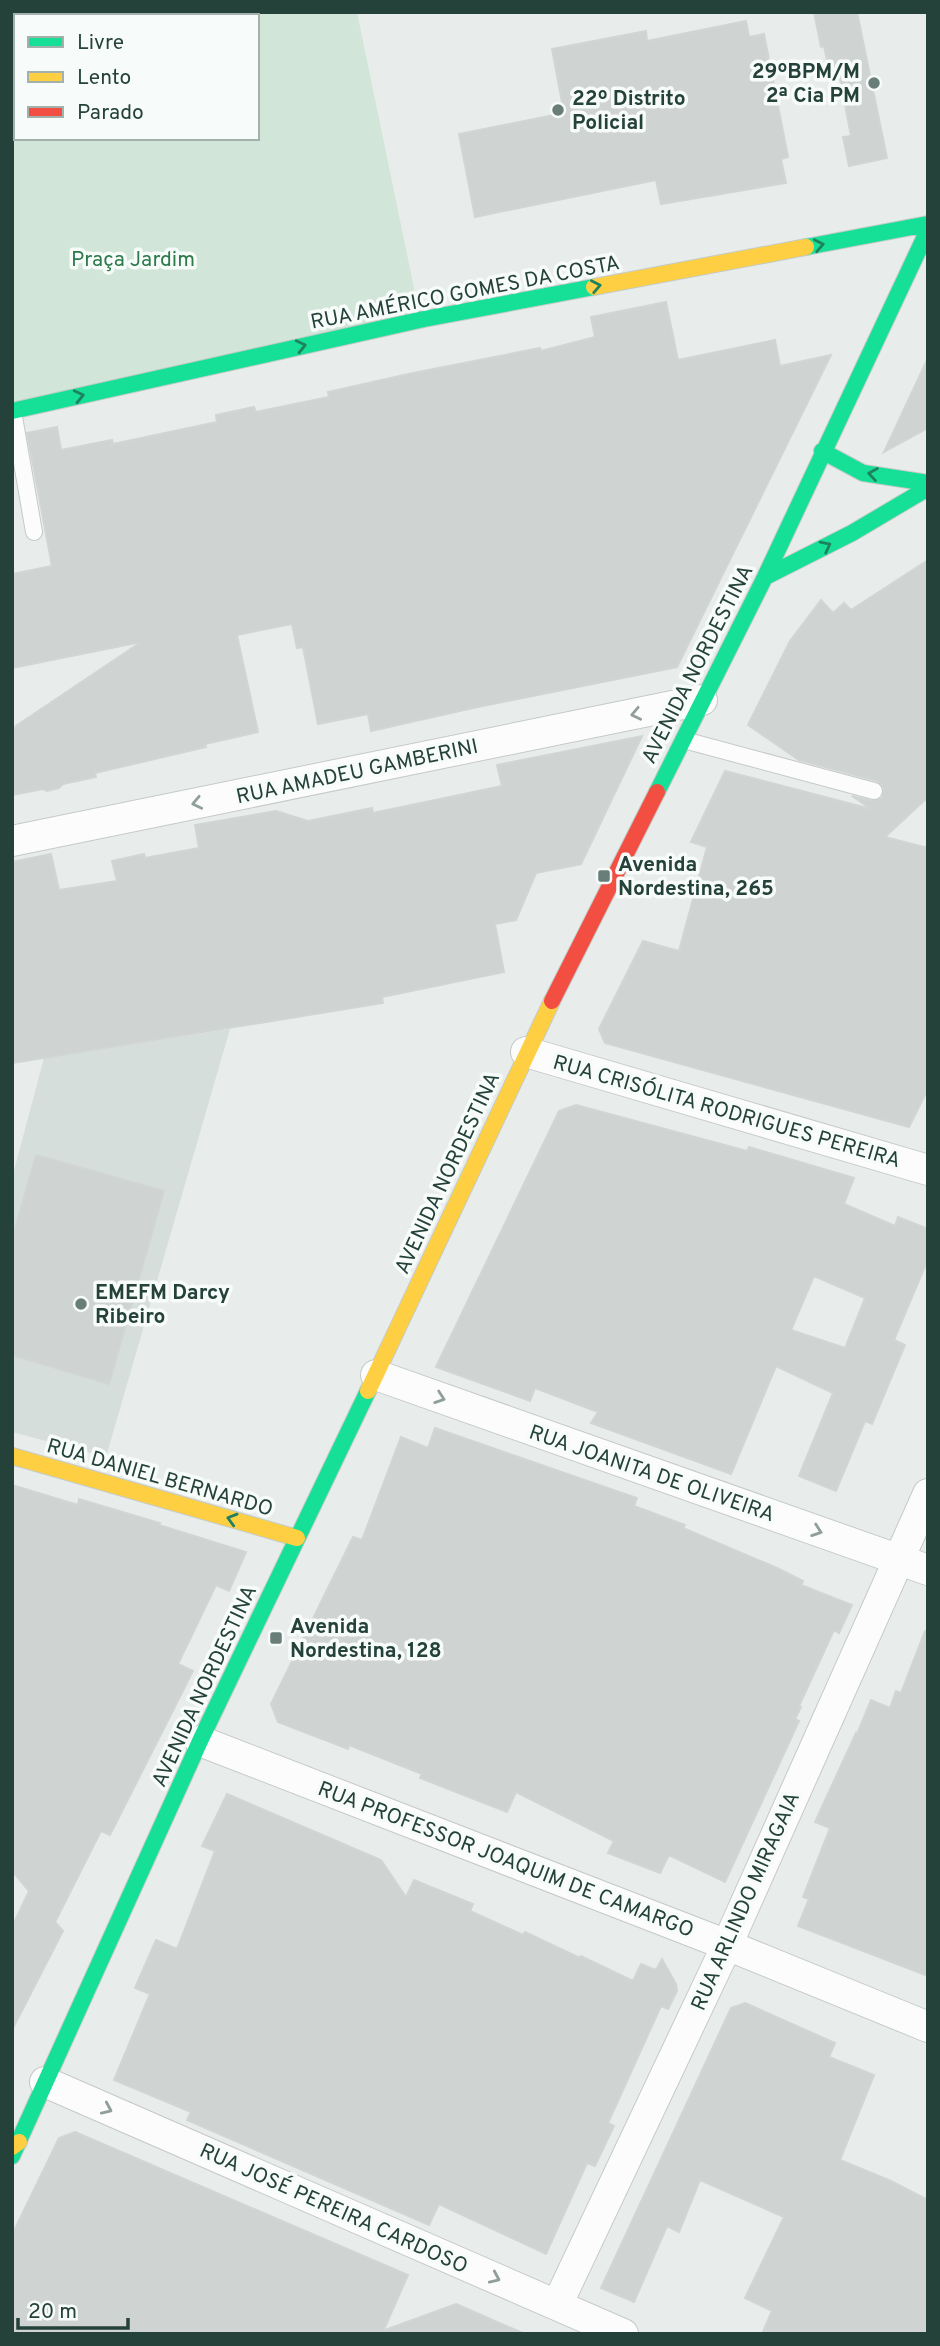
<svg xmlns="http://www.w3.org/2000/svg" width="940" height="2346" viewBox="0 0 940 2346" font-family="Overpass,sans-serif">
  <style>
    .built { fill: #d6dedb }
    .green { fill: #d1e6d8 }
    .building { fill: #cfd4d2; stroke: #d1d6d4; stroke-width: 2; fill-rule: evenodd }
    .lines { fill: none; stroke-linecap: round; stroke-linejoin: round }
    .lane-casing { stroke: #c5cac8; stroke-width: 18 }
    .street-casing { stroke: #c5cac8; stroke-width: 32 }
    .fast-casing { stroke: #c3cbc8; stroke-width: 18 }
    .slow-casing { stroke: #c3cbc8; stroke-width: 18 }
    .jam-casing { stroke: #c3cbc8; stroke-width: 18 }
    .lane { stroke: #fcfcfc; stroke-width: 16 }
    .street { stroke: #fcfcfc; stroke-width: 30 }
    .fast { stroke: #16e098; stroke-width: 16 }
    .slow { stroke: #ffcf43; stroke-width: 16 }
    .jam { stroke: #f24e42; stroke-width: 16 }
    .oneway { stroke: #1e8160 }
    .oneway2 { stroke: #909f9b }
    .poi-dot { fill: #697e78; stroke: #f7fbf9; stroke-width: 2.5 }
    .labels { text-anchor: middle; stroke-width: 7; stroke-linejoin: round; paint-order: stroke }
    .poi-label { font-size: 21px; font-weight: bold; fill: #24423a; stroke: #f7fbf9; text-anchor: start }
    .park-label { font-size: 21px; fill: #2d7a4b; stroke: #f7fbf9 }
    .street-label { font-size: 21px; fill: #24423a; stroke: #f7fbf9 }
  </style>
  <rect width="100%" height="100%" fill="#e8edeb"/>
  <path class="built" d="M 230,1029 L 106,1457 L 12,1432 L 12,1178 L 44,1058 Z"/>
  <path class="green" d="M 133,12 L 357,12 L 420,317 L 12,409 L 12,37 L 16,36 L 16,138 L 257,138 L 257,16 L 115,16 Z"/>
  <path class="building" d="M 814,12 L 857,12 L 887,158 L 849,166 L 843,137 L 851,136 L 840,78 L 831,79 L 824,46 L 821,47 Z
    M 746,21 L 749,37 L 764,34 L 788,157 L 781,159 L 786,183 L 661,204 L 656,180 L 475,217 L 459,134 L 564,113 L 552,49 L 646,31 L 647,41 Z
    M 666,302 L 678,360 L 775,340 L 780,366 L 831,355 L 677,667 L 473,708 L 371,731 L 368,714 L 318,724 L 303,647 L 297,648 L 292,624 L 237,635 L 258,732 L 205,744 L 206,747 L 95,773 L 96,777 L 63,784 L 59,788 L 47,791 L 43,789 L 12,795 L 12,734 L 16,726 L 141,642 L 12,668 L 12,574 L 52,566 L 27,433 L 57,427 L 61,450 L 112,440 L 113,444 L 217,422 L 216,415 L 254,407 L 256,412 L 329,397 L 328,392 L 413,373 L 540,348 L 541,351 L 595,337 L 591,317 Z
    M 928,358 L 928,428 L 884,452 Z
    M 928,560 L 928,797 L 885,837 L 928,848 L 928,1089 L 909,1127 L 605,1043 L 599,1029 L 643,941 L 679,951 L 707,847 L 691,842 L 725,771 L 871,809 L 852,796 L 872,801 L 882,798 L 884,788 L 877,781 L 799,760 L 748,725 L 790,641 L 821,600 L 833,613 L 844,603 L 851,610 Z
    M 642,736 L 581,864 L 536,873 L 516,920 L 495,924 L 504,972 L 382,997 L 383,1003 L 12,1063 L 12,862 L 51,854 L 59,890 L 117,881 L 112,861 L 144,854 L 145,858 L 199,848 L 195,825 L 276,811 L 308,821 L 372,808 L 373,813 L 502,786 L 497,765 Z
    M 576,1105 L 747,1151 L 749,1147 L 854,1178 L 844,1204 L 895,1226 L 898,1217 L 928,1229 L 928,1259 L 894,1340 L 905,1345 L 872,1424 L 865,1421 L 836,1491 L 799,1476 L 833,1393 L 776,1366 L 731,1474 L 591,1423 L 598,1412 L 535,1388 L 530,1401 L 436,1367 L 559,1111 ZM 814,1276 L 865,1298 L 845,1348 L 791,1330 Z
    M 36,1155 L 164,1191 L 109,1384 L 12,1355 L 12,1239 Z
    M 435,1428 L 637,1498 L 634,1506 L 685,1525 L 683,1528 L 777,1568 L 803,1581 L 801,1585 L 852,1605 L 839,1633 L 834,1630 L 799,1706 L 801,1707 L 795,1719 L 799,1721 L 725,1882 L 669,1855 L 660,1873 L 608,1853 L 614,1841 L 516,1792 L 507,1812 L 420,1778 L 422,1774 L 349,1745 L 348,1749 L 278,1722 L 271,1704 L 353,1537 L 362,1540 L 401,1437 L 428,1448 Z
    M 12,1485 L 78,1505 L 79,1499 L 160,1523 L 159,1525 L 246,1552 L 229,1591 L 216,1585 L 178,1664 L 193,1671 L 110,1835 L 101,1831 L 55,1922 L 63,1931 L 12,2030 L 12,1927 L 29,1891 L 12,1871 Z
    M 925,1631 L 928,1632 L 928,1976 L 798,1926 L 809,1899 L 803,1897 L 830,1828 L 815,1822 L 856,1733 L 857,1734 L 871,1700 L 890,1708 L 896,1691 L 901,1693 Z
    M 227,1794 L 381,1860 L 406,1897 L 414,1880 L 473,1904 L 470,1911 L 523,1935 L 525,1932 L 580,1958 L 581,1956 L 633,1981 L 641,1964 L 656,1970 L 662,1959 L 676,1984 L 677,1991 L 668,2009 L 661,2006 L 608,2123 L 614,2126 L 595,2166 L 587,2163 L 546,2254 L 439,2204 L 429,2225 L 187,2120 L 191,2112 L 114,2080 L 150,1994 L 135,1988 L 156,1940 L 177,1949 L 215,1851 L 202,1846 Z
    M 745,2003 L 835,2043 L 829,2057 L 874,2075 L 840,2160 L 891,2181 L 928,2200 L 928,2334 L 762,2334 L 772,2311 L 745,2298 L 784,2217 L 700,2180 L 679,2232 L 667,2226 L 634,2302 L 601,2288 L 731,2008 Z
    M 75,2132 L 408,2275 L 382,2334 L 12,2334 L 12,2235 L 59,2138 Z
    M 456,2304 L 525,2334 L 385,2334 L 385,2330 Z"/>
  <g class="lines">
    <defs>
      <path id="lane" d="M 13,411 L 34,532
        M 684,740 L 874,791"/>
      <path id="street" d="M 87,16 L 104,12
        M 12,31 L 16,30
        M 12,841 L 702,700
        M 526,1052 L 928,1170
        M 376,1375 L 928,1570
        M 200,1741 L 727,1945 L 928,2027
        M 45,2082 L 623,2334
        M 557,2305 L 727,1945 L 928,1494"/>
      <path id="fast" d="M 806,247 L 928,224
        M 12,411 L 424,319 L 594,287
        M 822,451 L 863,473 L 928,483
        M 765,577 L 852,533 L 928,488
        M 657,792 L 765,577 L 928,230
        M 12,2156 L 200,1741 L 368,1391"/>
      <path id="slow" d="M 594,287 L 806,247
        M 368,1391 L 552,1001
        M 12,1456 L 297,1538
        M 12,2147 L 19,2142"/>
      <path id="jam" d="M 552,1001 L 657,792"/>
    </defs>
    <use href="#lane" class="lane-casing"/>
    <use href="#street" class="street-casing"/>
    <use href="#fast" class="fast-casing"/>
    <use href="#slow" class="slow-casing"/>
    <use href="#jam" class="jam-casing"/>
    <use href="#lane" class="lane"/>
    <use href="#street" class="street"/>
    <use href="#fast" class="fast"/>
    <use href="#slow" class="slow"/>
    <use href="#jam" class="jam"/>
  </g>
  <defs><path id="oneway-chevron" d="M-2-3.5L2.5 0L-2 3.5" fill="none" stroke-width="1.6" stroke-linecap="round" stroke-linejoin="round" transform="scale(1.75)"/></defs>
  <g class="oneway">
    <use href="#oneway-chevron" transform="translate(819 245) rotate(-11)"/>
    <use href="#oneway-chevron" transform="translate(596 286) rotate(-11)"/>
    <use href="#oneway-chevron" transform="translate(301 346) rotate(-13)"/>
    <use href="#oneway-chevron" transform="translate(79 396) rotate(-13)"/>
    <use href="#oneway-chevron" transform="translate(873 474) rotate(-171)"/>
    <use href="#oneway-chevron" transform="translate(826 546) rotate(-27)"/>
    <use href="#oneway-chevron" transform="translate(232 1519) rotate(-164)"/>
  </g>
  <g class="oneway2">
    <use href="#oneway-chevron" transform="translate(636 714) rotate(168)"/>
    <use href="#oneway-chevron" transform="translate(197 803) rotate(168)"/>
    <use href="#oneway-chevron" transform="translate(440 1398) rotate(19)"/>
    <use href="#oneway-chevron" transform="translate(817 1531) rotate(19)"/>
    <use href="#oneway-chevron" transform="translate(107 2109) rotate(24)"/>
    <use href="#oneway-chevron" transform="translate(495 2278) rotate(24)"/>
  </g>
  <g class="poi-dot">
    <circle cx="874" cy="83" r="7"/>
    <circle cx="558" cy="110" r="7"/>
    <rect x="597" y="869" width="14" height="14" rx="3.5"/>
    <circle cx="81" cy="1304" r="7"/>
    <rect x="269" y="1631" width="14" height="14" rx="3.5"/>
  </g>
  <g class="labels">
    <g class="poi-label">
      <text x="860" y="78" text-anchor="end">29ºBPM/M<tspan x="860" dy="24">2ª Cia PM</tspan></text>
      <text x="572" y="105">22º Distrito<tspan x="572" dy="24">Policial</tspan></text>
      <text x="618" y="871">Avenida<tspan x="618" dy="24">Nordestina, 265</tspan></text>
      <text x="95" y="1299">EMEFM Darcy<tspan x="95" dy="24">Ribeiro</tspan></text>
      <text x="290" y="1633">Avenida<tspan x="290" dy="24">Nordestina, 128</tspan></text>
    </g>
    <g class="park-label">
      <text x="133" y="266">Praça Jardim</text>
    </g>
    <g class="street-label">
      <text transform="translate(465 292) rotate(-11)" y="7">RUA AMÉRICO GOMES DA COSTA</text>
      <text transform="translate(697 664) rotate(-63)" y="7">AVENIDA NORDESTINA</text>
      <text transform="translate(357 771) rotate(-12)" y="7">RUA AMADEU GAMBERINI</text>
      <text transform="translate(727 1111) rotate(16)" y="7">RUA CRISÓLITA RODRIGUES PEREIRA</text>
      <text transform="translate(447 1173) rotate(-65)" y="7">AVENIDA NORDESTINA</text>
      <text transform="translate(652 1473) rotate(19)" y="7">RUA JOANITA DE OLIVEIRA</text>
      <text transform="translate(160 1477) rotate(16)" y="7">RUA DANIEL BERNARDO</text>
      <text transform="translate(204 1686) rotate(-65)" y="7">AVENIDA NORDESTINA</text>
      <text transform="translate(506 1859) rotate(21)" y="7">RUA PROFESSOR JOAQUIM DE CAMARGO</text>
      <text transform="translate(745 1901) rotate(-66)" y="7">RUA ARLINDO MIRAGAIA</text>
      <text transform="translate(334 2208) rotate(24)" y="7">RUA JOSÉ PEREIRA CARDOSO</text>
    </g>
  </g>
  <rect width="940" height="2346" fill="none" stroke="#24423a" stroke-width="28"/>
  <rect x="14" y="14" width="245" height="126" fill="#f7fbf9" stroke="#a3b1ad" stroke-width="2"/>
  <rect x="28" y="37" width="35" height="10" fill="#16e098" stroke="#a3b1ad" stroke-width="2"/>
  <text x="77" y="49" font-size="21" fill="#24423a">Livre</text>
  <rect x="28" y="72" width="35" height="10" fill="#ffcf43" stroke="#a3b1ad" stroke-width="2"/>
  <text x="77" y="84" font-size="21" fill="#24423a">Lento</text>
  <rect x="28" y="107" width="35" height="10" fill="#f24e42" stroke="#a3b1ad" stroke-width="2"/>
  <text x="77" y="119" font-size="21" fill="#24423a">Parado</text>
  <path d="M18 2318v10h110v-10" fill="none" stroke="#24423a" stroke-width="3.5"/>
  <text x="28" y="2318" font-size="21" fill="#24423a" stroke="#f7fbf9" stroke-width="5" paint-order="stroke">20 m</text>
</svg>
